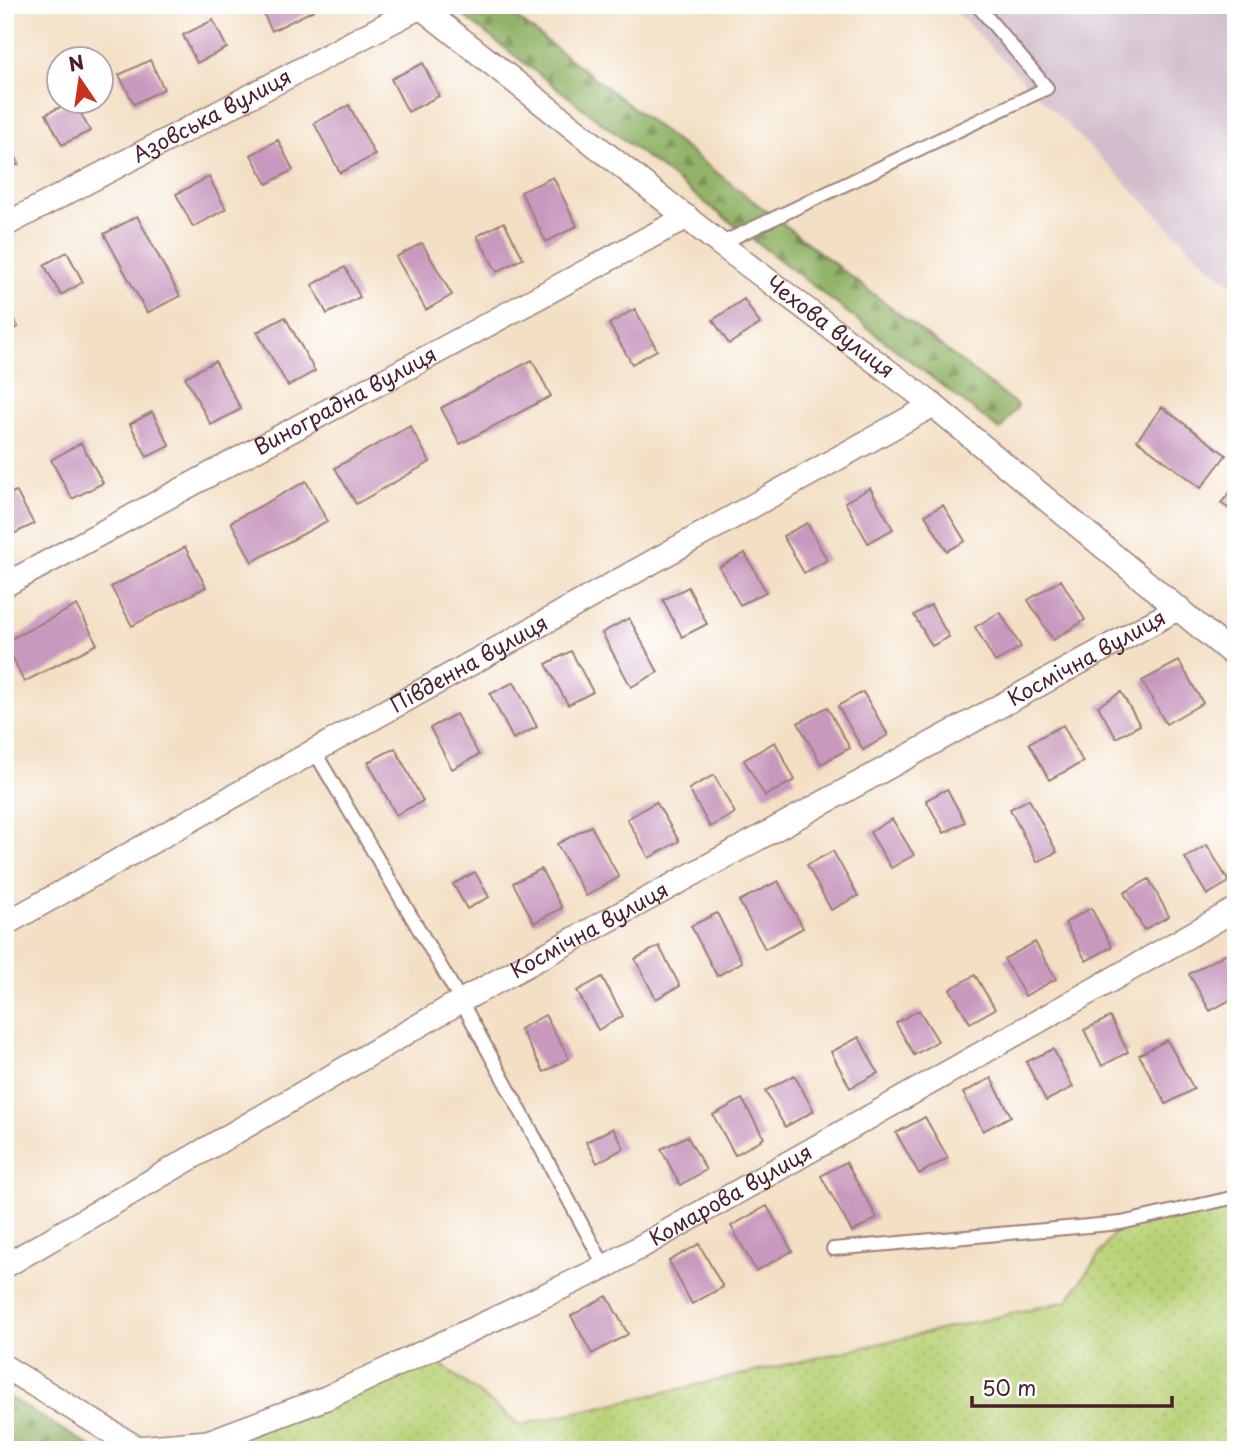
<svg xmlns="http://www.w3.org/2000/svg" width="1241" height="1455" viewBox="0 0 1241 1455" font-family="'Playpen Sans',sans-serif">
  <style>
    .railway { fill: #d1bdcb }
    .grass { fill: url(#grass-dots); stroke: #827850; stroke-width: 2 }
    .forest { fill: url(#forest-firs); stroke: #6e6949; stroke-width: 2 }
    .building { fill: #c898be }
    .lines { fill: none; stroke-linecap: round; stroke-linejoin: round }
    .service-casing { stroke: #9e7f78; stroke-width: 16 }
    .minor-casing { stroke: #9e7f78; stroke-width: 26 }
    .service { stroke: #fff; stroke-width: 12 }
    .minor { stroke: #fff; stroke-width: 23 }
    .labels { text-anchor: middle; stroke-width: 7; stroke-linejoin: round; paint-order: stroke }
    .street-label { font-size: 21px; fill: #4a1f2b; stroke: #fff }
  </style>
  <defs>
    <pattern id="grass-dots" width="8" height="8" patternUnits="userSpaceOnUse" patternTransform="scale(1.75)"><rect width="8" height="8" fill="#b9d176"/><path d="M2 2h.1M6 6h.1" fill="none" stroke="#a1b366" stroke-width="1.8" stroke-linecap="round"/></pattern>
    <pattern id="forest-firs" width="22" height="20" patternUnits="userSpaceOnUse" patternTransform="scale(1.75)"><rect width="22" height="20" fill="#92b367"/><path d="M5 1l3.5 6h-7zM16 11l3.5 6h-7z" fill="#799155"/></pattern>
  </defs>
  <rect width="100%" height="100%" fill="#fff"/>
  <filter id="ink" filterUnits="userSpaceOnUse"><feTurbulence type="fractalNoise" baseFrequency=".0143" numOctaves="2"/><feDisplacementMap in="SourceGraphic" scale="14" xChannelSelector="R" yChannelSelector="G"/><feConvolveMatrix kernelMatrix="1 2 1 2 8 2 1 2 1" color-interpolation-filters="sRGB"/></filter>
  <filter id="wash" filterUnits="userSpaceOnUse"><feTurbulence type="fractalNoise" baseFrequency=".00686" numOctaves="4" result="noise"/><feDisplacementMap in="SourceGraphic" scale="28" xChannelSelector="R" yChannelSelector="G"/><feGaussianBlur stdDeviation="1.57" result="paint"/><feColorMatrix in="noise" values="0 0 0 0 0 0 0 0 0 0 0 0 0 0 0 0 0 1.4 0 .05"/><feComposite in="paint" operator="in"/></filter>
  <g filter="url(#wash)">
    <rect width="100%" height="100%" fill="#f3dfc4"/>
    <path class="railway" d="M 949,5 L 1236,5 L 1236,288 L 1199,257 Z"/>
    <path class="grass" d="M 1236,1197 L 1236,1450 L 208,1450 L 426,1353 L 520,1425 L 1067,1301 L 1121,1223 Z"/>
    <path class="forest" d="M 449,5 L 500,5 L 1018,406 L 1000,430 Z
      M 5,1395 L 96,1450 L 25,1450 L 5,1438 Z"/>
    <g id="blocks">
      <path class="building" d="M 259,5 L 311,5 L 314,10 L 272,31 Z
        M 213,20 L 227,48 L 197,63 L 183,35 Z
        M 150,60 L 164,89 L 134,104 L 119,75 Z
        M 423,63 L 439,96 L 408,112 L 391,79 Z
        M 70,102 L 75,102 L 90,131 L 62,145 L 46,114 Z
        M 349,105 L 375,155 L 340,173 L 314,123 Z
        M 5,137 L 19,164 L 5,171 Z
        M 278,140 L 293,170 L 267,184 L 251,155 Z
        M 209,177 L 226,209 L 193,227 L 176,194 Z
        M 553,177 L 577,226 L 546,242 L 521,192 Z
        M 137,216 L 180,296 L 147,313 L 104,234 Z
        M 504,222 L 523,258 L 497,272 L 477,236 Z
        M 422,243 L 452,295 L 426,310 L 396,257 Z
        M 67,252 L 83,282 L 61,295 L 44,265 Z
        M 345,267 L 360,297 L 327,314 L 312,285 Z
        M 744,299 L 760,324 L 729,344 L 713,320 Z
        M 5,303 L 18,327 L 5,334 Z
        M 635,309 L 657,350 L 632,364 L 609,324 Z
        M 285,317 L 315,371 L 288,386 L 257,332 Z
        M 532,360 L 551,396 L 460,444 L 441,408 Z
        M 215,361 L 241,409 L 211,425 L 185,377 Z
        M 1162,407 L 1226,455 L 1201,488 L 1137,440 Z
        M 152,412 L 170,446 L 147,457 L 130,424 Z
        M 410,426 L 430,462 L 356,504 L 335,468 Z
        M 81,443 L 103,483 L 72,499 L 51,460 Z
        M 306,481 L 327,521 L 252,562 L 231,522 Z
        M 1236,485 L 1236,514 L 1221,503 Z
        M 870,488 L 893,529 L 868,543 L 845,502 Z
        M 16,491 L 34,524 L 5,538 L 5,496 Z
        M 943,505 L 965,541 L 947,551 L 925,515 Z
        M 807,523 L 827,560 L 804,573 L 783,536 Z
        M 185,547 L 206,587 L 132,626 L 111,587 Z
        M 745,553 L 766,592 L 740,605 L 719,567 Z
        M 1061,580 L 1085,620 L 1053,640 L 1028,600 Z
        M 688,587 L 707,624 L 682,637 L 663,600 Z
        M 77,605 L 97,644 L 24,682 L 5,642 Z
        M 931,605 L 949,637 L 932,646 L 914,615 Z
        M 1000,612 L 1021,647 L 995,662 L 975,627 Z
        M 629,618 L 658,672 L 631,687 L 602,633 Z
        M 571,651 L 593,692 L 568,705 L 546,664 Z
        M 1179,661 L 1203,703 L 1166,724 L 1142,681 Z
        M 514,682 L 537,727 L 513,739 L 490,694 Z
        M 863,692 L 888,735 L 863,750 L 838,706 Z
        M 1121,692 L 1140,725 L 1116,738 L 1098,706 Z
        M 827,707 L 850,748 L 821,764 L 798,723 Z
        M 456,714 L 479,755 L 452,769 L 430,728 Z
        M 1063,725 L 1083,762 L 1049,780 L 1029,743 Z
        M 775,742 L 795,780 L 765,796 L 744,760 Z
        M 395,748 L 423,801 L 396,815 L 368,762 Z
        M 714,775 L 735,813 L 710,827 L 689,789 Z
        M 947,789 L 965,822 L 944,833 L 926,800 Z
        M 1029,799 L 1057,852 L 1037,862 L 1010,809 Z
        M 656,802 L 679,841 L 649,858 L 627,819 Z
        M 892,819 L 914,855 L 891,868 L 870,832 Z
        M 591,826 L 619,877 L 586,896 L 557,844 Z
        M 1207,845 L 1229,882 L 1207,895 L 1185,858 Z
        M 833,851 L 858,896 L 831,910 L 807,865 Z
        M 541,869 L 562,908 L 534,923 L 513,883 Z
        M 475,872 L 489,897 L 467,909 L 453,884 Z
        M 1149,879 L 1169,916 L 1144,930 L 1124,893 Z
        M 778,881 L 803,928 L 765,949 L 739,901 Z
        M 1091,908 L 1112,947 L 1086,961 L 1065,923 Z
        M 717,913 L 742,962 L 717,976 L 691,926 Z
        M 1035,942 L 1056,979 L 1025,996 L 1004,959 Z
        M 659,946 L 680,986 L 656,999 L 635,959 Z
        M 1227,953 L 1236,970 L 1236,997 L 1210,1011 L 1189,974 Z
        M 975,975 L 995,1009 L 970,1023 L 950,989 Z
        M 602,977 L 623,1016 L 598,1030 L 577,991 Z
        M 919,1010 L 938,1041 L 914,1055 L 896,1023 Z
        M 545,1015 L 569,1058 L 544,1072 L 520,1029 Z
        M 1110,1017 L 1128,1052 L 1102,1066 L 1084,1030 Z
        M 859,1037 L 878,1073 L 850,1088 L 831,1052 Z
        M 1167,1040 L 1194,1089 L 1166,1104 L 1139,1055 Z
        M 1053,1049 L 1073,1087 L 1046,1101 L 1026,1062 Z
        M 794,1075 L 814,1111 L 785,1127 L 765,1091 Z
        M 991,1078 L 1011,1116 L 983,1131 L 963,1093 Z
        M 742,1099 L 764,1138 L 735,1155 L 713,1115 Z
        M 925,1117 L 948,1158 L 919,1174 L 896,1133 Z
        M 613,1128 L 624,1148 L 597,1163 L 586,1142 Z
        M 687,1136 L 706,1170 L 680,1185 L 661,1149 Z
        M 846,1162 L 877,1218 L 852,1232 L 821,1176 Z
        M 767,1206 L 792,1251 L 756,1271 L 731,1226 Z
        M 699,1244 L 723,1287 L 692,1304 L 669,1261 Z
        M 607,1296 L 628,1334 L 592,1354 L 571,1316 Z"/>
    </g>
  </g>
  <g filter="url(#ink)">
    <use href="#blocks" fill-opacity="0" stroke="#9e7f78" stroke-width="2"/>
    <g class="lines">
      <defs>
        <path id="service" d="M 720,244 L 1047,88 L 977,5
          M 313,749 L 461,1001 L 605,1267
          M 833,1249 L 1121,1223 L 1236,1197"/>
        <g id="minor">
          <path id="s1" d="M 418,5 L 720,244 L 933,405 L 1236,657"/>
          <path id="s2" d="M 5,225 L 420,7"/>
          <path id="s3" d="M 5,585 L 687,217"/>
          <path id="s4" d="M 5,924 L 933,405"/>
          <path id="s5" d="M 5,1266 L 461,1001 L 1179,608"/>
          <path id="s6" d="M 5,1367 L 137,1448 L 208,1442 L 326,1398 L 605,1267 L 1236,909"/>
        </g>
      </defs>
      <use href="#service" class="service-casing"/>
      <use href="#minor" class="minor-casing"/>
      <use href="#service" class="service"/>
      <use href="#minor" class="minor"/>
    </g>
  </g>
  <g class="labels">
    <g class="street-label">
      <text dy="7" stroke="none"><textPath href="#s2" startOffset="234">Азовська вулиця</textPath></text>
      <text dy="7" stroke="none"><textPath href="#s1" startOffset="523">Чехова вулиця</textPath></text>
      <text dy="7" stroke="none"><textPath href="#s3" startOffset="387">Виноградна вулиця</textPath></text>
      <text dy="7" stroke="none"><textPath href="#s5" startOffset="1241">Космічна вулиця</textPath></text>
      <text dy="7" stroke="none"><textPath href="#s4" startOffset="532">Південна вулиця</textPath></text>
      <text dy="7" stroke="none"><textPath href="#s5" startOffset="674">Космічна вулиця</textPath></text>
      <text dy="7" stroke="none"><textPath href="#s6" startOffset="805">Комарова вулиця</textPath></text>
    </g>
  </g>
  <rect width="1241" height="1455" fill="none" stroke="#fff" stroke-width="28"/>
  <g transform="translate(80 80) rotate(347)"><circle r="33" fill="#ffffff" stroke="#b7a5aa" stroke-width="2"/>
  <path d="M0-5L12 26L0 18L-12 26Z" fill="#c8321e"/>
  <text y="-10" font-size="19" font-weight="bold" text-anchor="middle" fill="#4a1f2b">N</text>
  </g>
  <path d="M972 1396v10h200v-10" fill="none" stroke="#4a1f2b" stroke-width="3.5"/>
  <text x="982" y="1396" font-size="21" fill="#4a1f2b" stroke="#ffffff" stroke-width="5" paint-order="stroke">50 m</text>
</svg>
